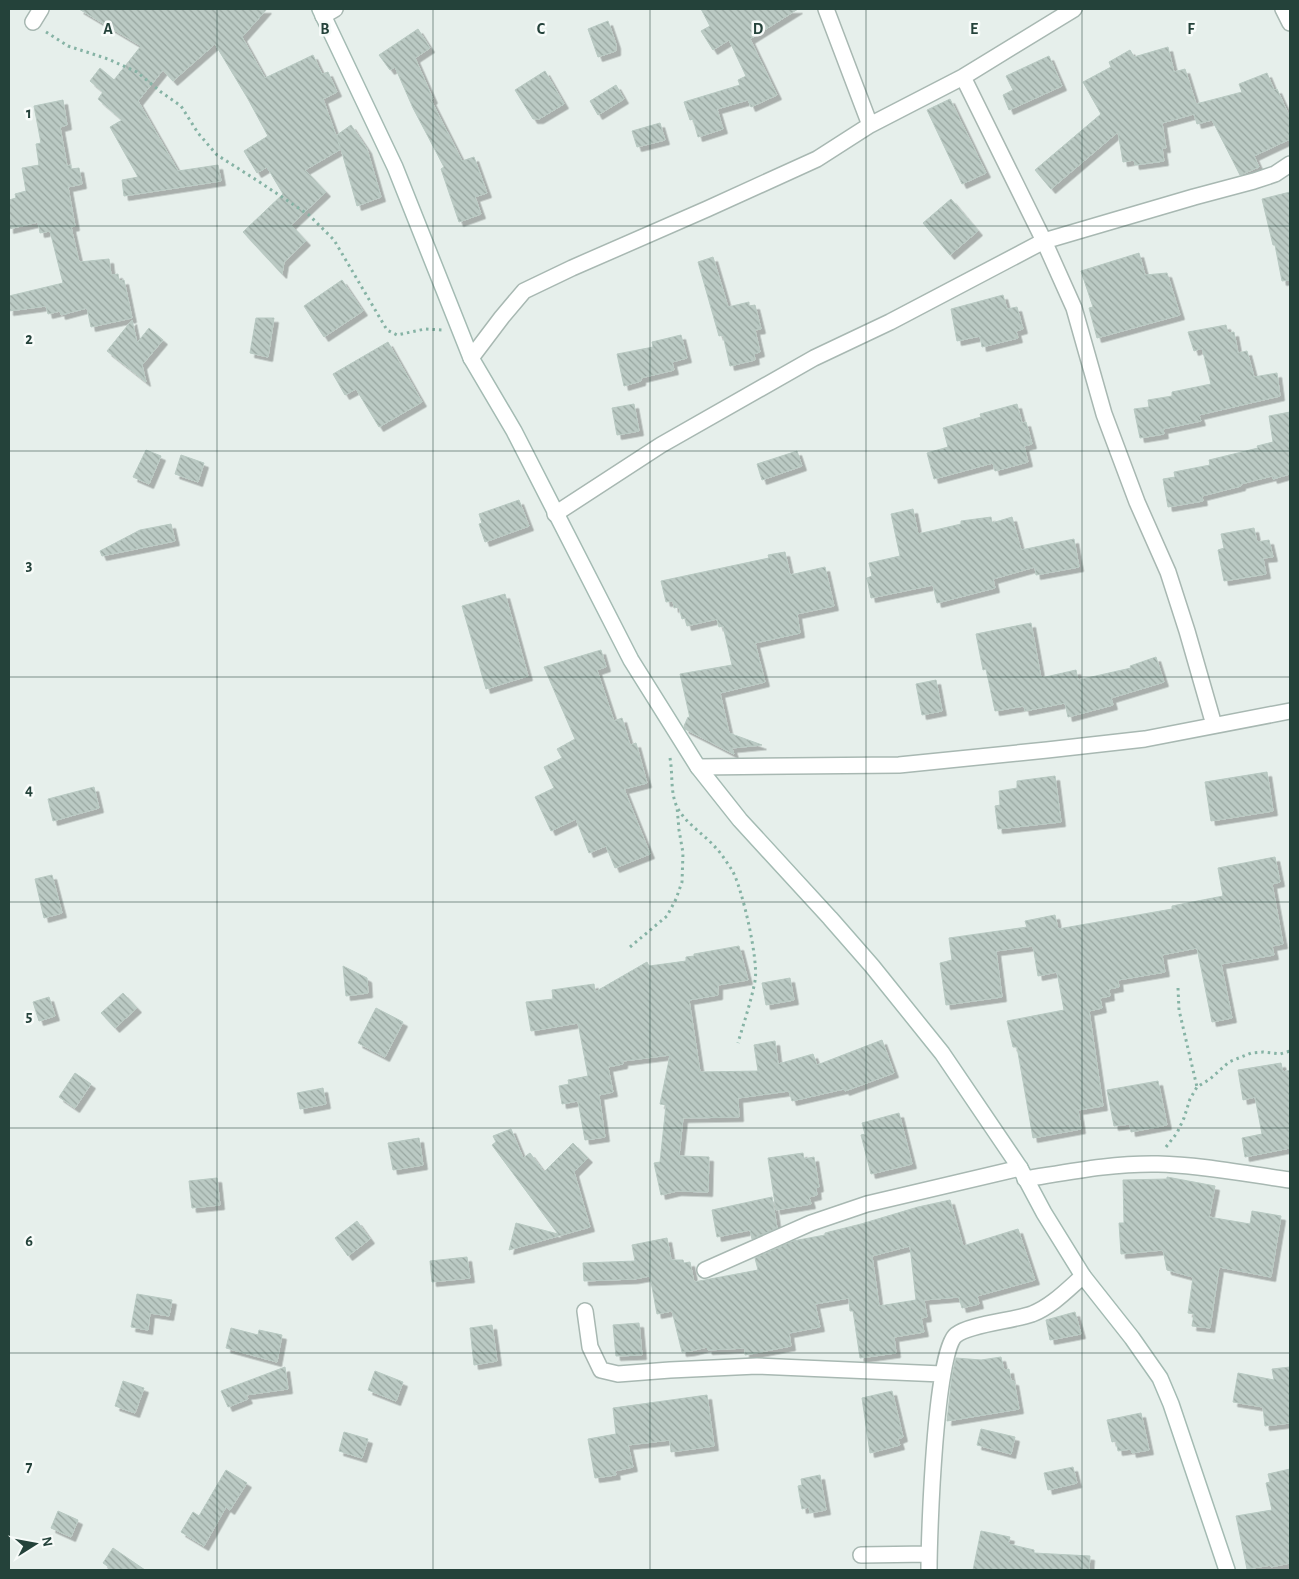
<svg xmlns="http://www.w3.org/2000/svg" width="1299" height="1579" viewBox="0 0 1299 1579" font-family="'Alegreya Sans',sans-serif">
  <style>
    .building { fill: url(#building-back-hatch); stroke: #b8c9c2; fill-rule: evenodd; filter: url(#shadow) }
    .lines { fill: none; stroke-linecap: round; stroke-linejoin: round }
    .street-casing { stroke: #a8b8b2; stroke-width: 18 }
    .secondary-casing { stroke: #a4bbb3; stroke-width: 18 }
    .path { stroke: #86b3a5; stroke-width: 3; stroke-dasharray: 2.5 4; stroke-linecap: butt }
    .street { stroke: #fff; stroke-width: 15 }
    .secondary { stroke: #fff; stroke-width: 15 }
    .grid { fill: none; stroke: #24423a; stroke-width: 1; stroke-opacity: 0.55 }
    .grid-label { font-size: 16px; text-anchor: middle; font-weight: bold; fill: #24423a; stroke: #f7fbf9; stroke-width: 5; stroke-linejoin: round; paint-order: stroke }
  </style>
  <defs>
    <pattern id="building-back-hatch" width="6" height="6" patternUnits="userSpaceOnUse" patternTransform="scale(1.25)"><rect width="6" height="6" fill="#bbcac4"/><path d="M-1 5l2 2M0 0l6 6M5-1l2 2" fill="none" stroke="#98a6a0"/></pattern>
    <filter id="shadow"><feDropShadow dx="4.5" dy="4.5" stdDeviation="0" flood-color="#0004"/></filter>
  </defs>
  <rect width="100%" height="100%" fill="#e6efeb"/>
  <path class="building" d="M 79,9 L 267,9 L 242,37 L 265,78 L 313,55 L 322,74 L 328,72 L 337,92 L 323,99 L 340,147 L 337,135 L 351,125 L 367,149 L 381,197 L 357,206 L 341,149 L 305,170 L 326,192 L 291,225 L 306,241 L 284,262 L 282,274 L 243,232 L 283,194 L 267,167 L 257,173 L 244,151 L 268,136 L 248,99 L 215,44 L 173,81 L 163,70 L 138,101 L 178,171 L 218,165 L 221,181 L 124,196 L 122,180 L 138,177 L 110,127 L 122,120 L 98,99 L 103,92 L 90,81 L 100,68 L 114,80 L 141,46 Z
    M 701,9 L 798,9 L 750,39 L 777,95 L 751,107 L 748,100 L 717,109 L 723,129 L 698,137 L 693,119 L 690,120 L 684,102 L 740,85 L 738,80 L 746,76 L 729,40 L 713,50 L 701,31 L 710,26 Z
    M 608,21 L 616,44 L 616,51 L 598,57 L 588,29 Z
    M 418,29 L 430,48 L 415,58 L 433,99 L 431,100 L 462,161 L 474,157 L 487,193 L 475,197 L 481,214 L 459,222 L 441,169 L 444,167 L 413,108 L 395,67 L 390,70 L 379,55 Z
    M 1168,47 L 1174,72 L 1185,69 L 1196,104 L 1242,92 L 1239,84 L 1267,73 L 1274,90 L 1277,89 L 1290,118 L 1290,139 L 1254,156 L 1259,167 L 1240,175 L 1212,120 L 1197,124 L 1194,114 L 1162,123 L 1166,148 L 1162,148 L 1164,161 L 1135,165 L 1134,160 L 1123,162 L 1118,132 L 1051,189 L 1035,170 L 1101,114 L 1083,82 L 1111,67 L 1109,62 L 1130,50 L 1134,57 Z
    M 1049,56 L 1062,86 L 1009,110 L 1003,95 L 1013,90 L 1006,76 Z
    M 545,71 L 564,104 L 539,119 L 533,119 L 515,90 Z
    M 616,85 L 624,99 L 598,115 L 590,101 Z
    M 950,99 L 986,173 L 962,184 L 927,110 Z
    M 63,100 L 67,125 L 60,127 L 67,166 L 71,165 L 71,169 L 79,168 L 82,184 L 68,187 L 75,226 L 71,227 L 79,262 L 109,259 L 111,275 L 118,274 L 119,281 L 124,280 L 132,318 L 91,327 L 87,308 L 61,315 L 60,311 L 48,314 L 46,306 L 9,311 L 9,296 L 63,283 L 50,231 L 40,233 L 38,222 L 9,229 L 9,200 L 16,198 L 15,194 L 26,191 L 22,168 L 39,165 L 36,144 L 41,143 L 34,106 Z
    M 660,123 L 665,140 L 637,147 L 632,131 Z
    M 1290,192 L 1290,280 L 1282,281 L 1275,245 L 1273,245 L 1262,199 Z
    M 951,199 L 978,231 L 950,255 L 923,223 Z
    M 1139,253 L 1145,275 L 1167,273 L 1180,315 L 1097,338 L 1089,308 L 1093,307 L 1081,271 Z
    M 713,257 L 728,307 L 749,302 L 749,306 L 755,305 L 761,329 L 755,330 L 760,352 L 754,354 L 755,360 L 730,366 L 723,335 L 719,336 L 698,262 Z
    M 342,280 L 363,311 L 324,337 L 304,306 Z
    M 1003,295 L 1007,309 L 1017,307 L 1023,329 L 1016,331 L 1018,338 L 982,347 L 980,336 L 957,341 L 951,309 Z
    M 256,318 L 274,318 L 268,357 L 250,353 Z
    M 132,320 L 137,343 L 149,328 L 163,340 L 142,365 L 146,382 L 107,351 Z
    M 1226,325 L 1228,333 L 1234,332 L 1238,353 L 1247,351 L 1254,377 L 1277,373 L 1280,396 L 1199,415 L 1201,421 L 1163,429 L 1164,434 L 1140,438 L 1134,409 L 1149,407 L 1148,400 L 1172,396 L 1172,392 L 1211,384 L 1202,348 L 1194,351 L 1188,332 Z
    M 681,335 L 687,358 L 672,362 L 674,370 L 641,378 L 641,381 L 624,386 L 617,354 L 653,347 L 652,342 Z
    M 388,342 L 422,402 L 379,427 L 356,389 L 345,395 L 333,374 Z
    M 634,404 L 639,431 L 617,435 L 612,408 Z
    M 1017,404 L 1022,423 L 1026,422 L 1032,444 L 1024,446 L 1028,462 L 995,471 L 993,463 L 934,479 L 927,453 L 948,447 L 943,428 L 981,417 L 980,414 Z
    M 1290,412 L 1290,474 L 1273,479 L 1272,476 L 1241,484 L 1241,486 L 1202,496 L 1203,501 L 1168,507 L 1163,479 L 1175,477 L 1174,472 L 1210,465 L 1209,460 L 1258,448 L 1257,446 L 1273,442 L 1269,416 Z
    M 146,450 L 161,456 L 149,484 L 133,477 Z
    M 797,451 L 802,466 L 762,480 L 757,464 Z
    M 181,455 L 204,463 L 198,482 L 175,474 Z
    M 519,500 L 529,526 L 485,542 L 479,524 L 482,523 L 479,514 Z
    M 913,509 L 918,534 L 961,524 L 961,521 L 991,517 L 992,523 L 1012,517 L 1021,550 L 1074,539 L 1079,567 L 1036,575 L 1035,567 L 993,579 L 995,588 L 937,603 L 933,585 L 871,598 L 867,578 L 872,576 L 869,563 L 900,556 L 891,514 Z
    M 171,524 L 175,541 L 102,556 L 100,551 L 140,530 Z
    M 1254,528 L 1257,542 L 1269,540 L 1273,557 L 1263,558 L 1266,574 L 1224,581 L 1218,550 L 1224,548 L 1221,534 Z
    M 785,552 L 790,575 L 825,567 L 834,606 L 797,614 L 800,633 L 755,643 L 765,682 L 720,693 L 729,733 L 762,745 L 732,748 L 734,754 L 685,729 L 684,726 L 688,717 L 690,718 L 680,674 L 732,665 L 723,626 L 719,627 L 717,619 L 687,626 L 685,618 L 682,619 L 679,607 L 674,608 L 673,601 L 666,602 L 661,581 L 769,558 L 768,555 Z
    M 505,594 L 528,676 L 486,689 L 462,606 Z
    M 1031,623 L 1041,678 L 1076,670 L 1078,680 L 1131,668 L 1130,666 L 1156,657 L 1164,682 L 1111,698 L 1113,705 L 1068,717 L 1065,703 L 1025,711 L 1024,706 L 995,711 L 986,669 L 983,670 L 976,634 Z
    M 601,650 L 606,667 L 597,670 L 614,721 L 622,718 L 630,745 L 636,743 L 647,783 L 624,789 L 650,854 L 615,868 L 606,846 L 589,853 L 576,819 L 551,831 L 535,797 L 554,788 L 544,767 L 562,758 L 557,749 L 575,739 L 544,667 Z
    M 936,680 L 942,711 L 922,715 L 916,684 Z
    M 1267,772 L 1273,811 L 1211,821 L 1205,782 Z
    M 1055,776 L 1061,822 L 998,829 L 995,806 L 1000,805 L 999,791 L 1017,788 L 1017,781 Z
    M 94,787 L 99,808 L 53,821 L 48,799 Z
    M 1275,857 L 1280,882 L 1272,884 L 1283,944 L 1272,946 L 1274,955 L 1221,964 L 1232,1018 L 1212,1022 L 1197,948 L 1162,955 L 1165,972 L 1118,980 L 1119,987 L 1109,989 L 1110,996 L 1100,998 L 1102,1008 L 1089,1011 L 1103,1106 L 1078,1110 L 1081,1129 L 1033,1138 L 1017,1047 L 1013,1047 L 1007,1021 L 1064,1010 L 1057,972 L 1038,976 L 1033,946 L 996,951 L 1002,997 L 946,1005 L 940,963 L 952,960 L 949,938 L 1027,927 L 1025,921 L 1055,915 L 1058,929 L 1172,909 L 1172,906 L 1223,896 L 1218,868 Z
    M 52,875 L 62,913 L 44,918 L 35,879 Z
    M 739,946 L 748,980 L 718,985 L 718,995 L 689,1000 L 700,1072 L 758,1071 L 754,1045 L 775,1041 L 778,1064 L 813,1054 L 817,1065 L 882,1040 L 894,1073 L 845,1091 L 844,1089 L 792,1101 L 789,1091 L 738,1098 L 739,1117 L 683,1118 L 679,1156 L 709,1157 L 708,1192 L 677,1191 L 661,1195 L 654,1163 L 660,1162 L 666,1105 L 660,1104 L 670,1055 L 623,1061 L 623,1064 L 608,1067 L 613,1092 L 599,1095 L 605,1137 L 585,1140 L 578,1101 L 562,1104 L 559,1086 L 569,1084 L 568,1080 L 588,1076 L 578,1023 L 531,1031 L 526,1002 L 553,999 L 552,990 L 594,984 L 595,992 L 647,962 L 649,966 L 686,961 L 686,957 L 694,956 L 694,954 Z
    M 343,966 L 367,978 L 368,993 L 346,996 Z
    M 790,978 L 794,1000 L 766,1005 L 762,983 Z
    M 123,993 L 137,1008 L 115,1028 L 101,1013 Z
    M 49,997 L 55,1016 L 39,1021 L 33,1002 Z
    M 376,1008 L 403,1022 L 385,1057 L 358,1043 Z
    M 1281,1063 L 1283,1072 L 1290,1070 L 1290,1148 L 1245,1157 L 1242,1138 L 1262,1134 L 1255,1097 L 1243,1100 L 1238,1070 Z
    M 75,1073 L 91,1084 L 75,1108 L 59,1097 Z
    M 1158,1081 L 1167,1125 L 1131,1132 L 1130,1124 L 1114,1126 L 1107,1090 Z
    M 323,1088 L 326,1104 L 300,1109 L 297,1093 Z
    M 899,1113 L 912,1164 L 871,1174 L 861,1135 L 865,1134 L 862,1123 Z
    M 511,1129 L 523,1158 L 530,1153 L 544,1172 L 573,1143 L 588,1158 L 574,1172 L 590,1227 L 509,1250 L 516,1223 L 558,1234 L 492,1145 L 496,1142 L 493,1136 Z
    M 419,1138 L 423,1165 L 393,1170 L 388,1143 Z
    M 803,1153 L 804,1159 L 814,1157 L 819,1187 L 816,1188 L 817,1195 L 809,1197 L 811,1204 L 776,1210 L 768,1158 Z
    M 1167,1177 L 1215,1186 L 1209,1217 L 1250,1224 L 1252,1211 L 1281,1216 L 1271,1277 L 1219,1267 L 1210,1328 L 1192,1326 L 1194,1314 L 1188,1313 L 1193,1277 L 1167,1270 L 1163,1250 L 1121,1254 L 1119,1223 L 1124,1223 L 1123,1180 L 1167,1179 Z
    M 217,1178 L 220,1205 L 192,1208 L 189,1181 Z
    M 772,1197 L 777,1228 L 752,1239 L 750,1230 L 717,1237 L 712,1210 Z
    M 950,1200 L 963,1246 L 1018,1229 L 1035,1280 L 977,1296 L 979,1304 L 962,1308 L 959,1297 L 924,1300 L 927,1317 L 921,1318 L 924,1332 L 894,1337 L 896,1353 L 860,1358 L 853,1311 L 850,1311 L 849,1298 L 815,1304 L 820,1327 L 789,1333 L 791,1346 L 745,1355 L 745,1348 L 708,1350 L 707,1347 L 691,1351 L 682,1352 L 672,1311 L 657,1314 L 650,1276 L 634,1279 L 584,1281 L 583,1263 L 635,1261 L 632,1245 L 667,1238 L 671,1260 L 683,1260 L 684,1263 L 690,1262 L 694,1282 L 758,1270 L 755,1258 L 793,1241 L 825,1235 L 825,1233 L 861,1224 L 918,1207 ZM 910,1246 L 916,1300 L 879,1306 L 872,1256 Z
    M 357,1221 L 370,1239 L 348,1256 L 335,1238 Z
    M 467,1257 L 470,1278 L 432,1282 L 430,1261 Z
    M 137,1294 L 172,1300 L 169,1316 L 150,1313 L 148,1330 L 131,1327 Z
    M 1075,1312 L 1081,1334 L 1050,1340 L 1046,1320 Z
    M 639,1323 L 642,1355 L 616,1356 L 613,1325 Z
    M 492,1325 L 497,1361 L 474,1365 L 470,1328 Z
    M 231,1328 L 258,1335 L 259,1330 L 282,1335 L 277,1362 L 226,1348 Z
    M 1001,1357 L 1004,1370 L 1009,1369 L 1011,1381 L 1014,1381 L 1019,1409 L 947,1421 L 952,1375 L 956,1358 L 981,1360 Z
    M 285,1367 L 288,1389 L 246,1395 L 248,1399 L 228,1407 L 221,1391 Z
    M 1290,1367 L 1290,1423 L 1265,1426 L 1263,1407 L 1233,1402 L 1238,1373 L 1274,1380 L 1272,1369 Z
    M 375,1371 L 403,1382 L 396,1401 L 368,1390 Z
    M 123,1381 L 144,1388 L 135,1413 L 115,1406 Z
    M 892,1391 L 903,1437 L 898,1439 L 900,1445 L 870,1453 L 862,1398 Z
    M 707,1395 L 714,1446 L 671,1452 L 670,1440 L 628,1445 L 633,1467 L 615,1471 L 616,1475 L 595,1478 L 588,1439 L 616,1434 L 613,1408 Z
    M 1141,1413 L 1149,1450 L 1132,1453 L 1131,1449 L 1118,1451 L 1116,1441 L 1112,1442 L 1107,1420 Z
    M 981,1429 L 1015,1437 L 1011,1454 L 977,1445 Z
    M 344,1432 L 368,1439 L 362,1458 L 339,1451 Z
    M 1073,1467 L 1077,1483 L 1048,1490 L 1044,1473 Z
    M 1290,1469 L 1290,1563 L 1271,1567 L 1271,1565 L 1247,1569 L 1236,1516 L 1272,1510 L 1266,1483 L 1270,1482 L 1268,1474 Z
    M 226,1470 L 247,1483 L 230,1510 L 226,1507 L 204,1546 L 181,1532 L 193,1512 L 199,1516 Z
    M 820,1475 L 826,1510 L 810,1513 L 809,1507 L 802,1509 L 798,1486 L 802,1485 L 801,1479 Z
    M 58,1511 L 78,1520 L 71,1537 L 51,1528 Z
    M 981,1531 L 1010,1537 L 1008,1544 L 1034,1550 L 1034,1553 L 1090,1556 L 1089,1570 L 973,1570 Z
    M 113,1548 L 145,1570 L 113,1570 L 103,1563 Z"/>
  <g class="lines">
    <defs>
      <path id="street" d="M 826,9 L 870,125
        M 1283,9 L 1290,23
        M 323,16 L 335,9
        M 33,22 L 41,9
        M 963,77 L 1044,241 L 1074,308 L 1104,414 L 1137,502 L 1168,572 L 1187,631 L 1214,725
        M 471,358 L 502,317 L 524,291 L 572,268 L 707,209 L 817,159 L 870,125 L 963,77 L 1074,9
        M 555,514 L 661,445 L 814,358 L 890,322 L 1044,241 L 1194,197 L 1254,181 L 1275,174 L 1290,164
        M 698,767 L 899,765 L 1047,750 L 1145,739 L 1290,711
        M 1025,1179 C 1069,1172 1113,1163 1158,1164 C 1202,1165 1246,1174 1290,1180
        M 705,1270 L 811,1223 L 867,1204 L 1020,1168
        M 585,1311 L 590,1347 L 601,1370 L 618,1374 L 670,1370 L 757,1366 L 942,1374
        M 861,1555 L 929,1554
        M 929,1570 C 929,1536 935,1351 956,1335 C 970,1324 1012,1321 1032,1314 C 1052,1306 1067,1290 1083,1276"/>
      <path id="secondary" d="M 320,9 L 395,167 L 471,358 L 514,431 L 631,660 L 698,767 L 740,820 L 830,918 L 872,966 L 942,1053 L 1020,1168 L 1044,1213 L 1083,1276 L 1132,1338 L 1160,1378 L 1171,1404 L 1227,1570"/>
    </defs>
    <use href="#street" class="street-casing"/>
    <use href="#secondary" class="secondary-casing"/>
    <path class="path" d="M 46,32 L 68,46 L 108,59 L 137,72 L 161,92 L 181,106 L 198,133 L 217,155 L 258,181 L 309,215 L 334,240 L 387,330 L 397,335 L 425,329 L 442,330
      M 670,758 C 673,774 670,792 677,807 C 686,824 704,834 716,848 C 722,854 727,863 732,870 C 742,887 759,961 755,981 C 751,1002 744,1022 738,1043
      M 630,947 L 667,916 L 676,899 L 682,882 L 683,853 L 679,830 L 677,807
      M 1178,988 L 1179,1010 L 1197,1087
      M 1166,1147 L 1177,1133 L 1184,1118 L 1190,1099 L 1197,1087 L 1210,1079 L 1229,1062 L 1251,1053 L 1263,1052 L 1280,1054 L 1290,1051"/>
    <use href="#street" class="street"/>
    <use href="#secondary" class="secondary"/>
  </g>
  <path class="grid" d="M 217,9 L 217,1570M 433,9 L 433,1570M 650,9 L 650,1570M 866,9 L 866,1570M 1082,9 L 1082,1570M 9,226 L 1290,226M 9,451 L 1290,451M 9,677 L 1290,677M 9,902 L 1290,902M 9,1128 L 1290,1128M 9,1353 L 1290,1353"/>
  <g class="grid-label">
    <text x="108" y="34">A</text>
    <text x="325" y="34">B</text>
    <text x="541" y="34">C</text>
    <text x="758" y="34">D</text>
    <text x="974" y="34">E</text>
    <text x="1191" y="34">F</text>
    <text x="29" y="118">1</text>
    <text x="29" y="344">2</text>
    <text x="29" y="570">3</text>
    <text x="29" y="795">4</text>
    <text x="29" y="1021">5</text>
    <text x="29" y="1246">6</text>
    <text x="29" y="1472">7</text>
  </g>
  <rect width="1299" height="1579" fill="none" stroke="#24423a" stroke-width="20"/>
  <g transform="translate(35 1544) rotate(79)" stroke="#f7fbf9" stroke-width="4" paint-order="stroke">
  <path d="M0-4L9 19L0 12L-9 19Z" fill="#24423a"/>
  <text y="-8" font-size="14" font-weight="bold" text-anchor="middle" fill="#24423a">N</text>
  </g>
</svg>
